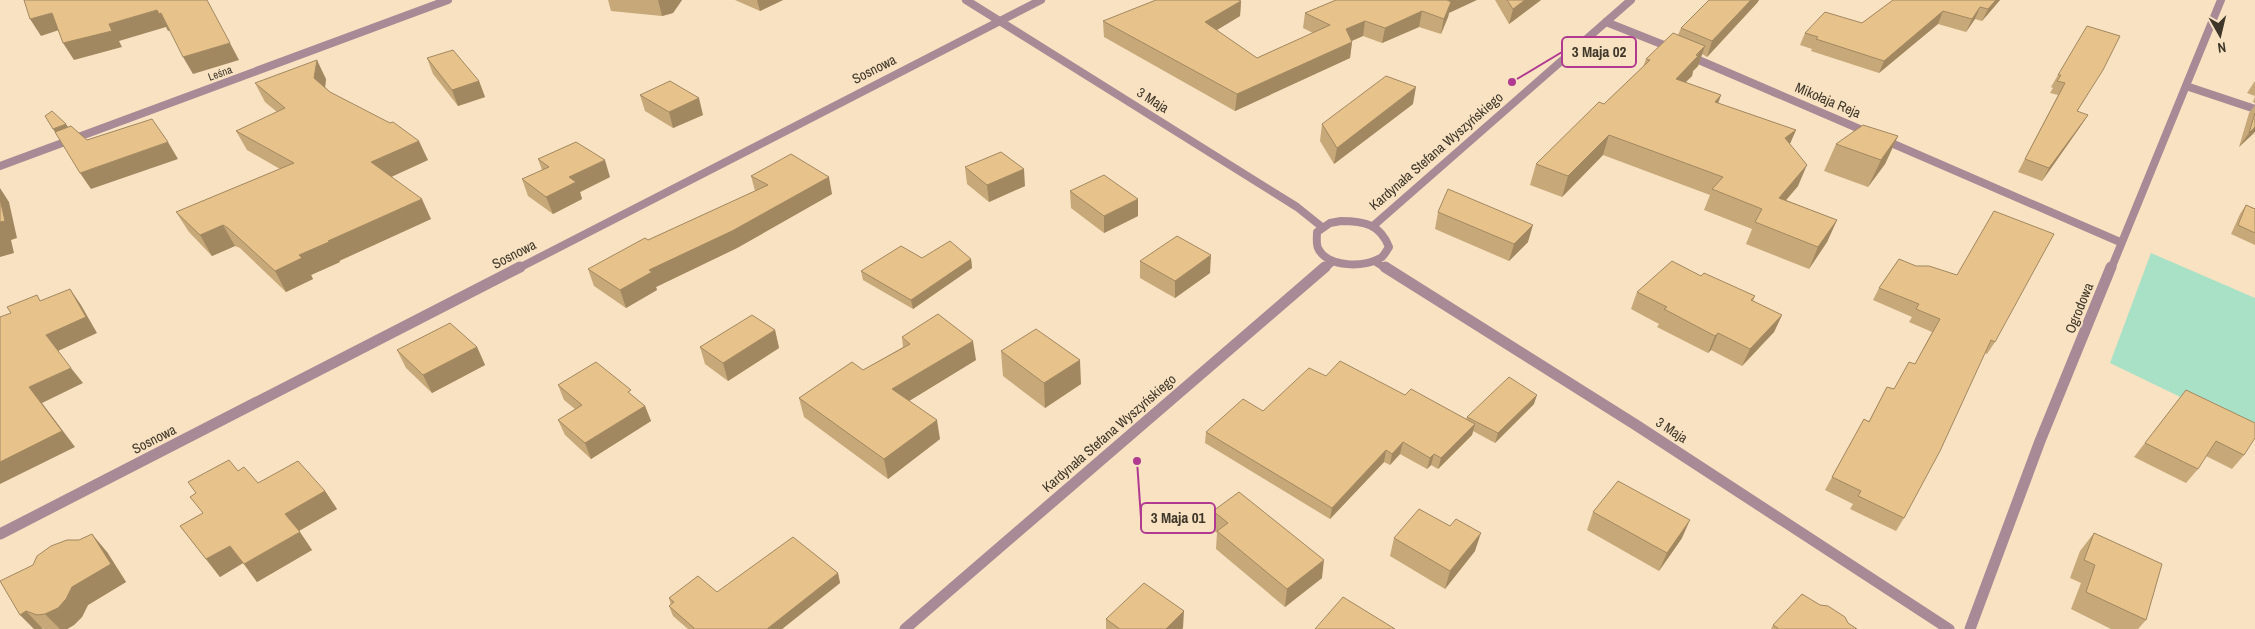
<svg xmlns="http://www.w3.org/2000/svg" width="2255" height="629" viewBox="0 0 2255 629" font-family="'Archivo Narrow',sans-serif">
  <style>
    .green { fill: #a8e1c6 }
    .lines { fill: none; stroke-linecap: round; stroke-linejoin: round }
    .minor-far1 { stroke: #a78a95; stroke-width: 8 }
    .minor { stroke: #a78a95; stroke-width: 11 }
    .tertiary-far1 { stroke: #a78a95; stroke-width: 8 }
    .tertiary { stroke: #a78a95; stroke-width: 11 }
    .wall { fill: #c7a878 }
    .shaded-wall { fill: #a28861 }
    .building { fill: #e7c38b; stroke: #a28861 }
    .labels { text-anchor: middle; stroke-width: 4; stroke-linejoin: round; paint-order: stroke }
    .far-street-label { font-size: 11px; fill: #3f372a; stroke: #f8e2c2 }
    .street-label { font-size: 14px; fill: #3f372a; stroke: #f8e2c2 }
    .leader { fill: none; stroke: #b13a91; stroke-width: 2 }
    .callout-dot { fill: #b13a91; stroke: #f8e2c2; stroke-width: 2 }
    .callout { fill: #f8e2c2; stroke: #b13a91; stroke-width: 2 }
    .callout-label { font-size: 15px; text-anchor: middle; font-weight: bold; fill: #3f372a }
  </style>
  <rect width="100%" height="100%" fill="#f8e2c2"/>
  <path class="green" d="M 2151,253 L 2255,298 L 2255,433 L 2110,363 Z"/>
  <g class="lines">
    <path class="minor-far1" d="M 1606,22 L 1674,49
      M 1687,55 L 1869,133
      M 2186,86 L 2255,109
      M 1882,139 L 2120,242
      M 0,166 L 448,0
      M 517,269 L 1041,0
      M 2111,269 L 2221,0"/>
    <path class="minor" d="M 0,534 L 520,267
      M 1970,629 L 2040,441 L 2111,267"/>
    <path class="tertiary-far1" d="M 966,0 L 1297,207 L 1322,227
      M 1341,221 C 1364,221 1380,224 1389,247 C 1387,250 1385,254 1382,257 C 1366,268 1327,268 1318,248 C 1316,244 1317,236 1317,232 L 1330,223 Z
      M 1373,226 L 1631,0
      M 1376,262 L 1387,269
      M 1324,269 L 1333,261"/>
    <path class="tertiary" d="M 1385,267 L 1636,425 L 1949,629
      M 905,629 L 1325,267"/>
  </g>
  <path class="wall" d="M 608,0 L 682,0 L 673,13 L 662,16 L 611,11 Z
    M 735,0 L 783,0 L 760,11 Z
    M 1336,0 L 1449,13 L 1448,17 L 1441,34 L 1419,27 L 1382,43 L 1363,36 L 1352,41 L 1352,42 L 1350,58 L 1235,111 L 1104,37 L 1103,21 L 1241,1 L 1240,16 L 1216,30 L 1257,58 L 1313,33 L 1303,28 L 1305,13 Z
    M 1495,0 L 1541,0 L 1509,24 Z
    M 1709,0 L 1759,0 L 1757,3 L 1707,57 L 1702,54 L 1698,66 L 1693,71 L 1692,76 L 1685,82 L 1721,95 L 1718,103 L 1796,130 L 1790,144 L 1798,186 L 1786,200 L 1837,220 L 1827,242 L 1809,269 L 1746,244 L 1752,229 L 1704,210 L 1710,195 L 1603,155 L 1562,197 L 1530,185 L 1536,164 L 1604,104 L 1643,67 L 1646,59 L 1678,35 L 1681,28 Z
    M 1893,0 L 2000,0 L 1982,21 L 1975,19 L 1966,32 L 1938,24 L 1879,73 L 1811,51 L 1812,49 L 1800,45 L 1805,33 L 1862,23 Z
    M 427,58 L 479,81 L 485,97 L 458,106 L 433,74 Z
    M 2058,75 L 2095,82 L 2077,112 L 2088,115 L 2080,127 L 2042,181 L 2018,172 L 2058,95 L 2050,93 L 2053,88 L 2051,87 Z
    M 326,79 L 325,87 L 330,92 L 428,160 L 391,177 L 431,219 L 339,261 L 340,262 L 311,275 L 313,279 L 286,292 L 240,248 L 235,246 L 212,256 L 189,232 L 176,212 L 280,169 L 247,150 L 236,131 L 277,112 L 265,102 L 255,83 Z
    M 2255,81 L 2255,103 L 2253,102 L 2255,96 L 2247,93 Z
    M 640,95 L 703,115 L 673,128 L 645,111 Z
    M 1413,104 L 1334,164 L 1320,141 L 1322,124 Z
    M 2255,105 L 2255,132 L 2239,147 L 2249,113 Z
    M 1898,136 L 1885,164 L 1868,187 L 1824,171 L 1836,144 Z
    M 538,159 L 610,177 L 580,192 L 582,199 L 553,214 L 528,196 L 522,179 L 542,170 Z
    M 965,167 L 1025,186 L 989,202 L 967,184 Z
    M 751,176 L 832,194 L 737,248 L 656,287 L 657,290 L 626,308 L 594,286 L 588,269 L 648,240 L 755,191 Z
    M 1070,191 L 1138,216 L 1104,233 L 1071,208 Z
    M 2246,205 L 2255,209 L 2255,245 L 2231,234 L 2240,214 Z
    M 1438,212 L 1528,242 L 1509,261 L 1435,229 Z
    M 922,258 L 971,259 L 972,268 L 913,309 L 863,280 L 861,271 Z
    M 1899,259 L 1995,342 L 1987,354 L 1985,353 L 1904,518 L 1896,531 L 1850,509 L 1853,504 L 1825,490 L 1864,419 L 1869,421 L 1887,387 L 1894,389 L 1915,364 L 1932,332 L 1909,322 L 1912,317 L 1873,300 L 1879,288 Z
    M 1140,261 L 1210,273 L 1175,298 L 1140,278 Z
    M 1701,276 L 1755,296 L 1753,301 L 1782,315 L 1774,332 L 1742,366 L 1711,350 L 1708,353 L 1657,327 L 1659,324 L 1631,309 L 1637,292 Z
    M 775,330 L 779,348 L 728,381 L 705,364 L 700,347 Z
    M 902,337 L 976,360 L 909,401 L 940,439 L 888,479 L 804,417 L 799,398 L 863,370 L 903,347 Z
    M 477,347 L 485,365 L 432,393 L 406,368 L 397,350 Z
    M 1001,351 L 1081,384 L 1045,408 L 1003,376 Z
    M 1326,376 L 1405,395 L 1466,419 L 1467,417 L 1534,404 L 1495,443 L 1473,431 L 1472,435 L 1438,469 L 1431,465 L 1427,469 L 1400,454 L 1390,465 L 1384,462 L 1330,519 L 1205,443 L 1206,432 L 1263,411 Z
    M 558,385 L 633,396 L 645,406 L 651,421 L 591,459 L 565,435 L 558,420 L 575,409 L 564,400 Z
    M 2186,390 L 2244,455 L 2232,469 L 2206,456 L 2198,469 L 2186,483 L 2134,457 Z
    M 238,471 L 258,483 L 325,491 L 337,509 L 299,531 L 312,550 L 257,582 L 243,563 L 220,577 L 180,526 L 203,513 Z
    M 1213,511 L 1322,578 L 1285,607 L 1216,549 L 1217,533 L 1212,529 Z
    M 1593,512 L 1682,538 L 1659,571 L 1587,530 Z
    M 2094,533 L 2146,620 L 2138,629 L 2111,629 L 2071,609 L 2081,583 L 2070,578 L 2080,551 Z
    M 1394,538 L 1475,551 L 1445,589 L 1390,556 Z
    M 107,552 L 126,582 L 88,605 L 82,617 L 74,625 L 67,629 L 44,629 L 20,615 L 33,565 Z
    M 838,573 L 840,583 L 782,629 L 688,629 L 673,616 L 669,606 L 671,605 L 669,598 L 717,592 Z
    M 1820,605 L 1857,629 L 1771,629 L 1773,625 Z
    M 1106,619 L 1183,628 L 1182,629 L 1106,629 Z"/>
  <path class="shaded-wall" d="M 658,0 L 682,0 L 673,13 L 662,16 Z
    M 757,0 L 783,0 L 760,11 Z
    M 1447,0 L 1477,0 L 1449,13 L 1448,17 L 1441,34 Z
    M 1525,0 L 1541,0 L 1509,24 L 1513,9 Z
    M 1751,0 L 1759,0 L 1757,3 L 1707,57 L 1712,41 Z
    M 1996,0 L 2000,0 L 1982,21 L 1988,9 Z
    M 1241,1 L 1240,16 L 1204,38 L 1205,22 Z
    M 1980,7 L 1975,19 L 1966,32 L 1972,19 Z
    M 157,10 L 161,13 L 171,30 L 168,31 L 166,27 L 119,41 L 122,47 L 74,60 L 63,43 L 109,24 Z
    M 1422,11 L 1419,27 L 1382,43 L 1385,28 Z
    M 1943,11 L 1938,24 L 1879,73 L 1884,61 Z
    M 52,13 L 62,29 L 41,36 L 30,19 Z
    M 1365,21 L 1363,36 L 1344,44 L 1346,29 Z
    M 1352,42 L 1350,58 L 1235,111 L 1237,94 Z
    M 230,43 L 239,60 L 193,74 L 183,57 Z
    M 1705,46 L 1698,66 L 1693,71 L 1692,76 L 1669,99 L 1676,79 Z
    M 317,60 L 326,79 L 324,97 L 314,78 Z
    M 479,81 L 485,97 L 458,106 L 452,90 Z
    M 1416,87 L 1413,104 L 1334,164 L 1337,148 Z
    M 1721,95 L 1714,115 L 1715,102 Z
    M 699,98 L 703,115 L 673,128 L 669,112 Z
    M 2088,115 L 2080,127 L 2042,181 L 2049,168 Z
    M 66,124 L 72,133 L 59,138 L 53,129 Z
    M 2255,127 L 2255,132 L 2239,147 L 2249,133 Z
    M 1796,130 L 1787,150 L 1785,138 Z
    M 1609,135 L 1603,155 L 1562,197 L 1568,176 Z
    M 1898,136 L 1885,164 L 1868,187 L 1881,160 Z
    M 419,141 L 428,160 L 380,182 L 371,162 Z
    M 168,142 L 178,159 L 91,189 L 80,173 Z
    M 605,160 L 610,177 L 580,192 L 582,199 L 553,214 L 546,197 L 569,177 Z
    M 1807,165 L 1798,186 L 1770,219 L 1779,198 Z
    M 1024,169 L 1025,186 L 989,202 L 987,185 Z
    M 829,177 L 832,194 L 737,248 L 656,287 L 657,290 L 626,308 L 620,290 L 649,270 Z
    M 0,188 L 9,202 L 17,238 L 11,240 L 14,253 L 0,257 Z
    M 422,199 L 431,219 L 339,261 L 340,262 L 311,275 L 313,279 L 286,292 L 275,271 L 299,255 L 328,241 Z
    M 1138,199 L 1138,216 L 1104,233 L 1104,216 Z
    M 1837,220 L 1827,242 L 1809,269 L 1818,247 Z
    M 223,225 L 235,246 L 212,256 L 200,235 Z
    M 1533,225 L 1528,242 L 1509,261 L 1514,244 Z
    M 1211,255 L 1210,273 L 1175,298 L 1175,281 Z
    M 971,259 L 972,268 L 913,309 L 911,300 Z
    M 70,289 L 81,305 L 97,333 L 58,351 L 46,335 Z
    M 1782,315 L 1774,332 L 1742,366 L 1750,349 Z
    M 775,330 L 779,348 L 728,381 L 723,363 Z
    M 1718,333 L 1711,350 L 1708,353 L 1715,336 Z
    M 973,341 L 976,360 L 896,409 L 892,389 Z
    M 477,347 L 485,365 L 432,393 L 423,375 Z
    M 1080,360 L 1081,384 L 1045,408 L 1044,383 Z
    M 71,368 L 83,383 L 42,403 L 75,447 L 0,484 L 0,462 L 29,387 Z
    M 1537,395 L 1534,404 L 1495,443 L 1498,433 Z
    M 645,406 L 651,421 L 591,459 L 585,443 Z
    M 937,420 L 940,439 L 888,479 L 884,459 Z
    M 1475,424 L 1472,435 L 1438,469 L 1441,458 Z
    M 1403,442 L 1400,454 L 1390,465 L 1392,454 Z
    M 1386,450 L 1384,462 L 1330,519 L 1332,508 Z
    M 1434,454 L 1431,465 L 1427,469 L 1430,458 Z
    M 325,491 L 337,509 L 297,532 L 285,514 Z
    M 1690,520 L 1682,538 L 1659,571 L 1667,553 Z
    M 300,532 L 312,550 L 257,582 L 244,564 Z
    M 1481,533 L 1475,551 L 1445,589 L 1450,571 Z
    M 92,534 L 107,552 L 126,582 L 88,605 L 82,617 L 74,625 L 67,629 L 60,629 L 45,614 Z
    M 230,546 L 243,563 L 220,577 L 206,559 Z
    M 1324,560 L 1322,578 L 1285,607 L 1287,589 Z
    M 838,573 L 840,583 L 782,629 L 767,629 Z
    M 26,611 L 43,629 L 34,629 L 20,615 Z
    M 1184,611 L 1183,628 L 1182,629 L 1166,629 Z"/>
  <path class="building" d="M 24,0 L 207,0 L 230,43 L 183,57 L 161,13 L 159,14 L 157,10 L 109,24 L 112,31 L 63,43 L 52,13 L 30,19 Z
    M 1156,0 L 1238,0 L 1241,1 L 1205,22 L 1257,58 L 1330,25 L 1305,13 L 1336,0 L 1447,0 L 1451,2 L 1444,19 L 1422,11 L 1385,28 L 1365,21 L 1346,29 L 1352,42 L 1237,94 L 1103,21 Z
    M 1507,0 L 1525,0 L 1513,9 Z
    M 1709,0 L 1751,0 L 1712,41 L 1681,28 Z
    M 1893,0 L 1996,0 L 1988,9 L 1980,7 L 1972,19 L 1943,11 L 1884,61 L 1816,39 L 1818,37 L 1805,33 L 1825,12 L 1862,23 Z
    M 2087,26 L 2120,36 L 2103,70 L 2077,111 L 2088,115 L 2049,168 L 2025,159 L 2065,83 L 2057,81 L 2061,75 L 2058,75 Z
    M 1673,33 L 1705,46 L 1696,55 L 1698,56 L 1676,79 L 1721,95 L 1715,102 L 1796,130 L 1785,138 L 1807,165 L 1779,198 L 1837,220 L 1818,247 L 1755,222 L 1762,209 L 1712,189 L 1723,177 L 1609,135 L 1568,176 L 1536,164 L 1599,102 L 1604,104 L 1650,60 L 1646,59 Z
    M 453,50 L 479,81 L 452,90 L 427,58 Z
    M 317,60 L 314,78 L 330,92 L 390,123 L 393,122 L 419,141 L 371,162 L 422,199 L 328,241 L 329,242 L 299,255 L 302,258 L 275,271 L 228,228 L 223,225 L 200,235 L 176,212 L 294,163 L 236,131 L 285,108 L 255,83 Z
    M 1386,76 L 1416,87 L 1337,148 L 1322,124 Z
    M 670,81 L 699,98 L 669,112 L 640,95 Z
    M 52,111 L 66,124 L 53,129 L 45,116 Z
    M 2255,113 L 2255,127 L 2249,133 Z
    M 152,119 L 168,142 L 80,173 L 55,132 L 71,126 L 87,140 Z
    M 1863,125 L 1898,136 L 1881,160 L 1836,144 Z
    M 576,142 L 605,160 L 569,177 L 576,182 L 546,197 L 522,179 L 549,167 L 538,159 Z
    M 1001,152 L 1024,169 L 987,185 L 965,167 Z
    M 791,154 L 829,177 L 732,231 L 649,270 L 652,272 L 620,290 L 588,269 L 645,238 L 648,240 L 768,185 L 751,176 Z
    M 1104,175 L 1138,199 L 1104,216 L 1070,191 Z
    M 1448,189 L 1533,225 L 1514,244 L 1438,212 Z
    M 0,199 L 5,221 L 0,222 Z
    M 2246,205 L 2255,209 L 2255,233 L 2238,225 Z
    M 1994,211 L 2054,234 L 1995,342 L 1991,340 L 1940,451 L 1904,518 L 1858,496 L 1861,491 L 1832,477 L 1864,419 L 1869,422 L 1887,387 L 1894,389 L 1909,362 L 1915,364 L 1940,319 L 1916,309 L 1919,304 L 1879,288 L 1899,259 L 1916,266 L 1929,266 L 1957,275 Z
    M 1177,236 L 1211,255 L 1175,281 L 1140,261 Z
    M 950,241 L 971,259 L 911,300 L 861,271 L 901,246 L 922,258 Z
    M 1672,261 L 1701,276 L 1704,273 L 1755,296 L 1751,300 L 1782,315 L 1750,349 L 1718,333 L 1715,336 L 1664,309 L 1667,307 L 1637,292 Z
    M 70,289 L 86,317 L 46,335 L 71,368 L 29,387 L 62,431 L 0,462 L 0,317 L 11,313 L 7,307 L 37,295 L 40,301 Z
    M 938,314 L 973,341 L 892,389 L 937,420 L 884,459 L 799,398 L 852,362 L 863,370 L 910,344 L 902,337 Z
    M 752,315 L 775,330 L 723,363 L 700,347 Z
    M 450,323 L 477,347 L 423,375 L 397,350 Z
    M 1036,329 L 1080,360 L 1044,383 L 1001,351 Z
    M 1340,361 L 1405,395 L 1411,389 L 1475,424 L 1441,458 L 1434,454 L 1430,458 L 1403,442 L 1392,454 L 1386,450 L 1332,508 L 1206,432 L 1243,399 L 1263,411 L 1309,368 L 1326,376 Z
    M 596,362 L 631,390 L 628,392 L 645,406 L 585,443 L 558,420 L 582,405 L 558,385 Z
    M 1509,377 L 1537,395 L 1498,433 L 1467,417 Z
    M 2186,390 L 2255,423 L 2255,438 L 2244,455 L 2216,441 L 2198,469 L 2145,443 Z
    M 229,460 L 238,471 L 244,467 L 258,483 L 298,461 L 325,491 L 285,514 L 300,532 L 244,564 L 230,546 L 206,559 L 180,526 L 203,513 L 190,497 L 196,493 L 188,482 Z
    M 1618,481 L 1690,520 L 1667,553 L 1593,512 Z
    M 1239,492 L 1324,560 L 1287,589 L 1217,531 L 1228,523 L 1213,511 Z
    M 1419,509 L 1450,526 L 1456,519 L 1481,533 L 1450,571 L 1394,538 Z
    M 2094,533 L 2162,564 L 2146,620 L 2086,592 L 2095,565 L 2084,560 Z
    M 92,534 L 111,564 L 72,587 L 66,599 L 58,608 L 45,614 L 37,615 L 26,611 L 20,615 L 0,581 L 33,565 L 37,556 L 51,546 L 67,540 L 79,540 Z
    M 793,537 L 838,573 L 767,629 L 693,629 L 694,628 L 669,606 L 674,602 L 669,598 L 698,576 L 717,592 Z
    M 1144,583 L 1184,611 L 1166,629 L 1120,629 L 1106,619 Z
    M 1802,594 L 1820,605 L 1828,606 L 1845,617 L 1848,623 L 1857,629 L 1779,629 L 1773,625 Z
    M 1343,597 L 1395,629 L 1315,629 Z"/>
  <g class="labels">
    <g class="far-street-label">
      <text transform="translate(220 73) rotate(-20)" y="4">Leśna</text>
    </g>
    <g class="street-label">
      <text transform="translate(874 69) rotate(-27)" y="5">Sosnowa</text>
      <text transform="translate(1153 100) rotate(32)" y="5">3 Maja</text>
      <text transform="translate(1828 100) rotate(23)" y="5">Mikołaja Reja</text>
      <text transform="translate(1436 151) rotate(-41)" y="5">Kardynała Stefana Wyszyńskiego</text>
      <text transform="translate(514 254) rotate(-27)" y="5">Sosnowa</text>
      <text transform="translate(2079 308) rotate(-68)" y="5">Ogrodowa</text>
      <text transform="translate(1672 430) rotate(33)" y="5">3 Maja</text>
      <text transform="translate(1109 433) rotate(-41)" y="5">Kardynała Stefana Wyszyńskiego</text>
      <text transform="translate(154 439) rotate(-27)" y="5">Sosnowa</text>
    </g>
  </g>
  <path class="leader" d="M1512 82L1562 52M1137 461L1141 518"/>
  <g class="callout-dot">
    <circle cx="1512" cy="82" r="5"/>
    <circle cx="1137" cy="461" r="5"/>
  </g>
  <g class="callout">
    <rect x="1562" y="37" width="74" height="30" rx="5"/>
    <rect x="1141" y="503" width="74" height="30" rx="5"/>
  </g>
  <g class="callout-label">
    <text x="1599" y="57">3 Maja 02</text>
    <text x="1178" y="523">3 Maja 01</text>
  </g>
  <g transform="translate(2220 35) rotate(172)" stroke="#f8e2c2" stroke-width="4" paint-order="stroke">
  <path d="M0-4L9 19L0 12L-9 19Z" fill="#3f372a"/>
  <text y="-8" font-size="14" font-weight="bold" text-anchor="middle" fill="#3f372a">N</text>
  </g>
</svg>
